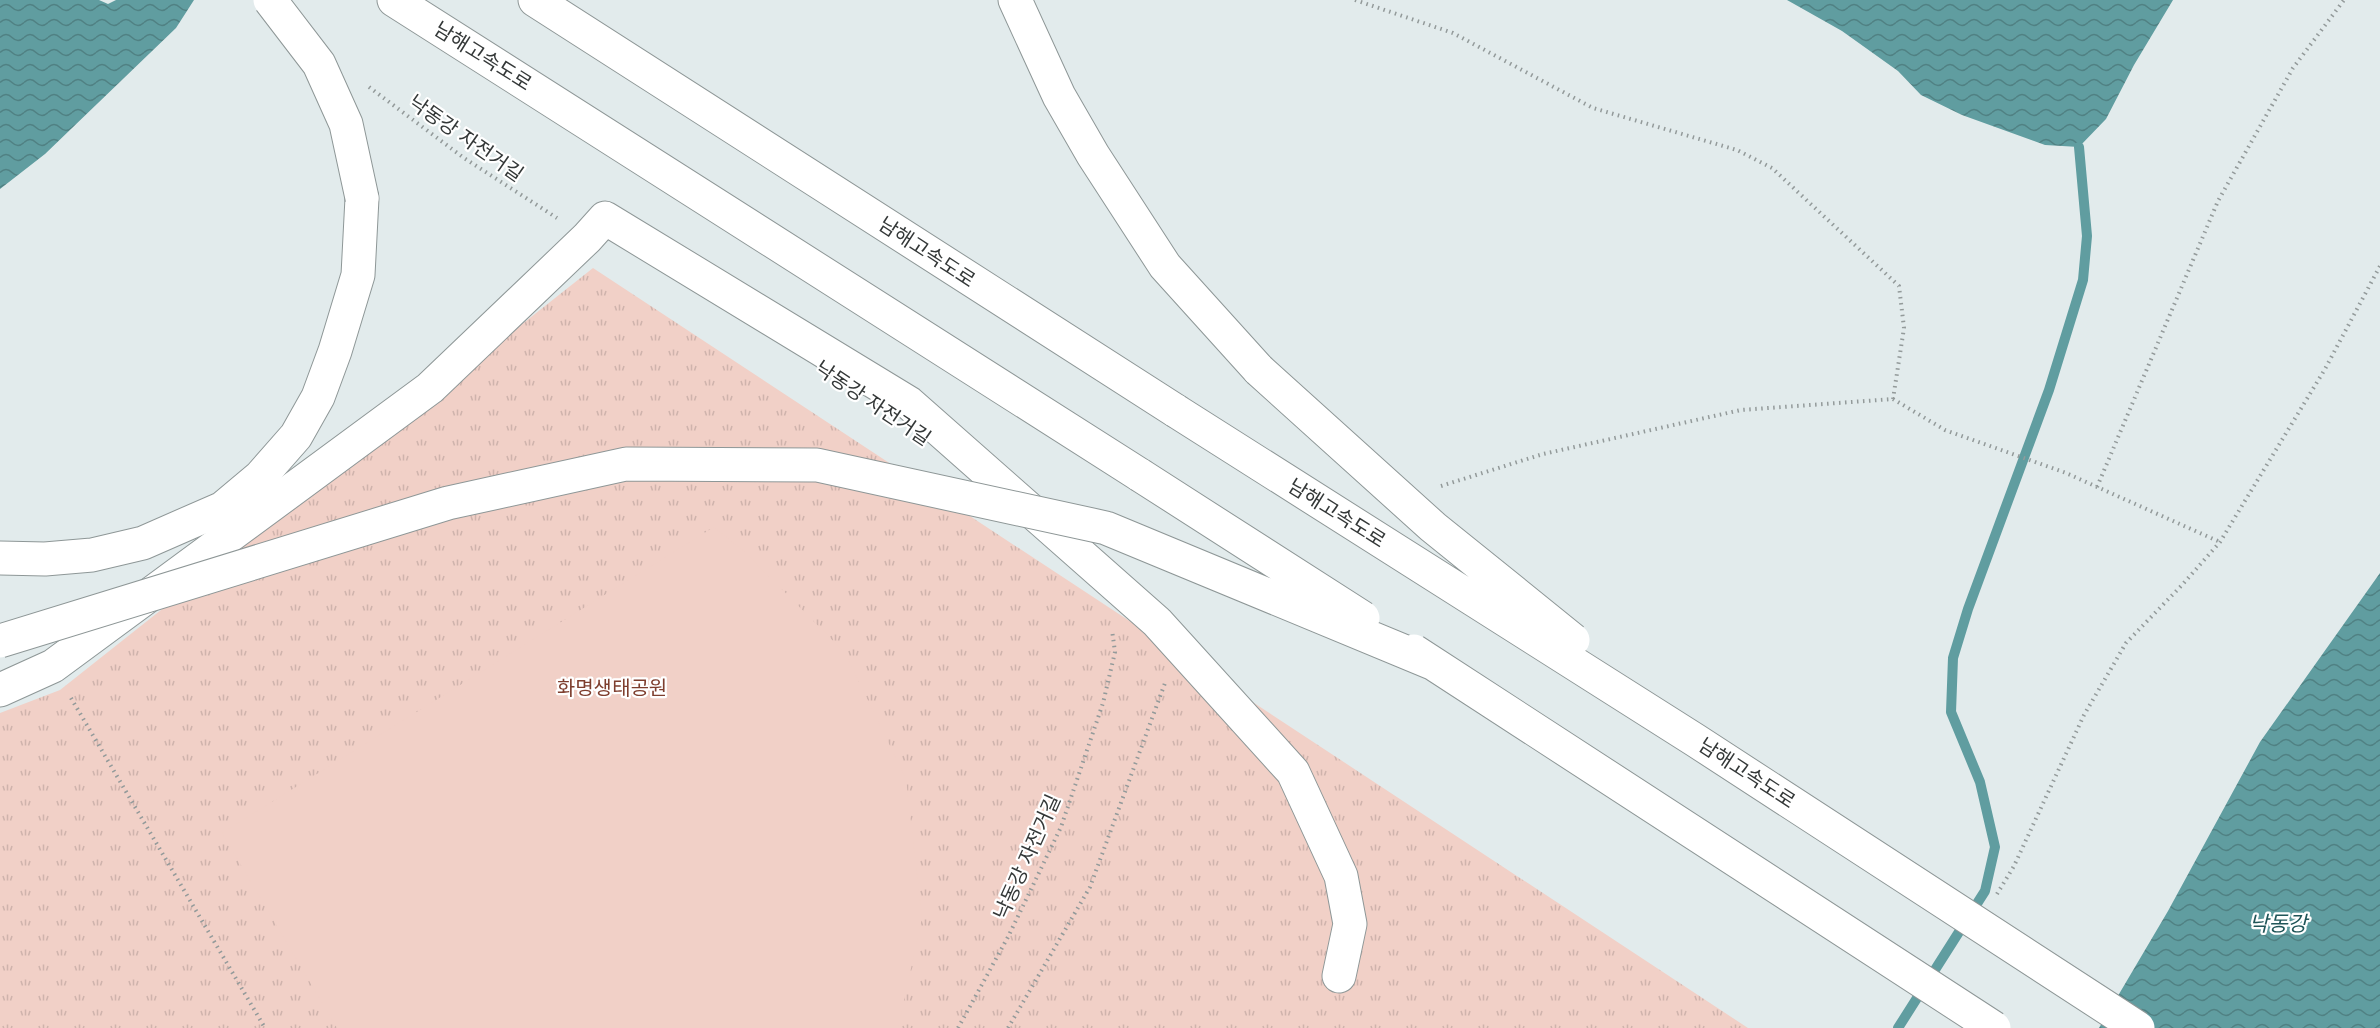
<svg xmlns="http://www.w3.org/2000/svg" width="2380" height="1028" viewBox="0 0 2380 1028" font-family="Helvetica,'Noto Sans KR',sans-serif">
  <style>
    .grass { fill: url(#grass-tufts) }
    .pitch { fill: #f1d0c7 }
    .water { fill: url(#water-waves) }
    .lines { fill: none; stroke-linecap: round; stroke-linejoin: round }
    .stream { stroke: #609da0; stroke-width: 10 }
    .minor-casing { stroke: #8e9797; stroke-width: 35 }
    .highway-casing { stroke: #8e9797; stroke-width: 35 }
    .path { stroke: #939a9a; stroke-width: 4; stroke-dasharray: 1.5 4.5; stroke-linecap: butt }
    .minor { stroke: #fff; stroke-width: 33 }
    .highway { stroke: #fff; stroke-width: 33 }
    .highway-bridge-casing { stroke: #8e9797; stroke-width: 35; stroke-linecap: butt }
    .highway-bridge { stroke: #fff; stroke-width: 33 }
    .labels { text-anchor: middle; stroke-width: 4.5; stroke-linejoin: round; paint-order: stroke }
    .street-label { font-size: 20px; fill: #343838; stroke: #fff }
    .park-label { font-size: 20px; fill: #7e3e2e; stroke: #fff }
    .water-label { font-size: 21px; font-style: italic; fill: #215659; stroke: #fff }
  </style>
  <defs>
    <pattern id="grass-tufts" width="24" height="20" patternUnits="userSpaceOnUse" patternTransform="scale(1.5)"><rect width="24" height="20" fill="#f1d0c7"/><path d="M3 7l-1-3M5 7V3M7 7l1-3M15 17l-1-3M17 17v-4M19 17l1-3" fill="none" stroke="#cfb3ac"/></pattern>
    <pattern id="water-waves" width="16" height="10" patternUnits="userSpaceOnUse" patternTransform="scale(1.5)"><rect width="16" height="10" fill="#609da0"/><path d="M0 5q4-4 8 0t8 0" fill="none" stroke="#508183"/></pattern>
  </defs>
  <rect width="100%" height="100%" fill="#e2ebec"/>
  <path class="grass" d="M 593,268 L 1748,1028 L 0,1028 L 0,713 L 60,690 Z"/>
  <path class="pitch" d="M 714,527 L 746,553 L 845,653 L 906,779 L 922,918 L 898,1028 L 337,1028 L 222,833 Z"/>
  <path class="water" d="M 0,0 L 99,0 L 108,4 L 116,0 L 194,0 L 176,28 L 45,154 L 0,189 Z
    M 1787,0 L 2173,0 L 2134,65 L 2106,119 L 2079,147 L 2045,145 L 1962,115 L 1921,95 L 1898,71 L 1842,31 Z
    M 2380,573 L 2380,1028 L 2099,1028 L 2168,911 L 2260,742 Z"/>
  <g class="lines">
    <path class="stream" d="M 1898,1028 L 1985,891 L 1995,847 L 1980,782 L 1951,712 L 1953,658 L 1968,609 L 2049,390 L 2083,280 L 2087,236 L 2079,147"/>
    <defs>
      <path id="minor" d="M 0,690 L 53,666 L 430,388 L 587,238 L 605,218 L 909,403 L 1157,622 L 1293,772 L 1341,876 L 1350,924 L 1339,976"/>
      <path id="highway" d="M 394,0 L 1140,475
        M 535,0 L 1176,411
        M 1015,0 L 1059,96 L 1093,155 L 1165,266 L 1259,370
        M 0,558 L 45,559 L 92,555 L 143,543 L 223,508 L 260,477 L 296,436 L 318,397 L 335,351 L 358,275 L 362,198"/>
    </defs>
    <use href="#minor" class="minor-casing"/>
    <use href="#highway" class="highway-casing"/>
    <path class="path" d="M 1355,0 L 1453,33 L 1593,108 L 1737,150 L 1772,168 L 1899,286 L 1904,328 L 1893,399
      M 369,87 L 464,158 L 557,218
      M 1441,486 L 1543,454 L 1741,410 L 1893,399 L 1945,430 L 2066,473 L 2220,542
      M 2097,487 L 2218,201 L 2293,68 L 2344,0
      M 71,698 L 265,1028
      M 1997,894 L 2014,866 L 2084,715 L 2126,643 L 2182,585 L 2220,542 L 2325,369 L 2380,266
      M 958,1028 L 1008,937 L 1061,827 L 1103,703 L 1115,652 L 1112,630
      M 1008,1028 L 1090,887 L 1165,683"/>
    <use href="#minor" class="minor"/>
    <use href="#highway" class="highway"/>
    <defs>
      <path id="highway-bridge" d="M 270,0 L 319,64 L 346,124 L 362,198
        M 1259,370 L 1433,527 L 1573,640
        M 1176,411 L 1695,740 L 2138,1028
        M 1140,475 L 1363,618
        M 0,641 L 448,503 L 626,464 L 817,465 L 1106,528 L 1432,663
        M 1414,651 L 1994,1028"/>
    </defs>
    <use href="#highway-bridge" class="highway-bridge-casing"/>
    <use href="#highway-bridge" class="highway-bridge"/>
  </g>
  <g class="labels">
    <g class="street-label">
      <text transform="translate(483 56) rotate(32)" y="7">남해고속도로</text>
      <text transform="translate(466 138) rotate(35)" y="7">낙동강 자전거길</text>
      <text transform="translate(927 252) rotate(33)" y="7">남해고속도로</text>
      <text transform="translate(873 403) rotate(34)" y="7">낙동강 자전거길</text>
      <text transform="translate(1337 513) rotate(32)" y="7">남해고속도로</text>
      <text transform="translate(1747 773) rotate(33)" y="7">남해고속도로</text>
      <text transform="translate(1027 857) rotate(-66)" y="7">낙동강 자전거길</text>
    </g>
    <g class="park-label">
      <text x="612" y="695">화명생태공원</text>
    </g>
    <g class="water-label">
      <text x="2278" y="931">낙동강</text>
    </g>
  </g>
</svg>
